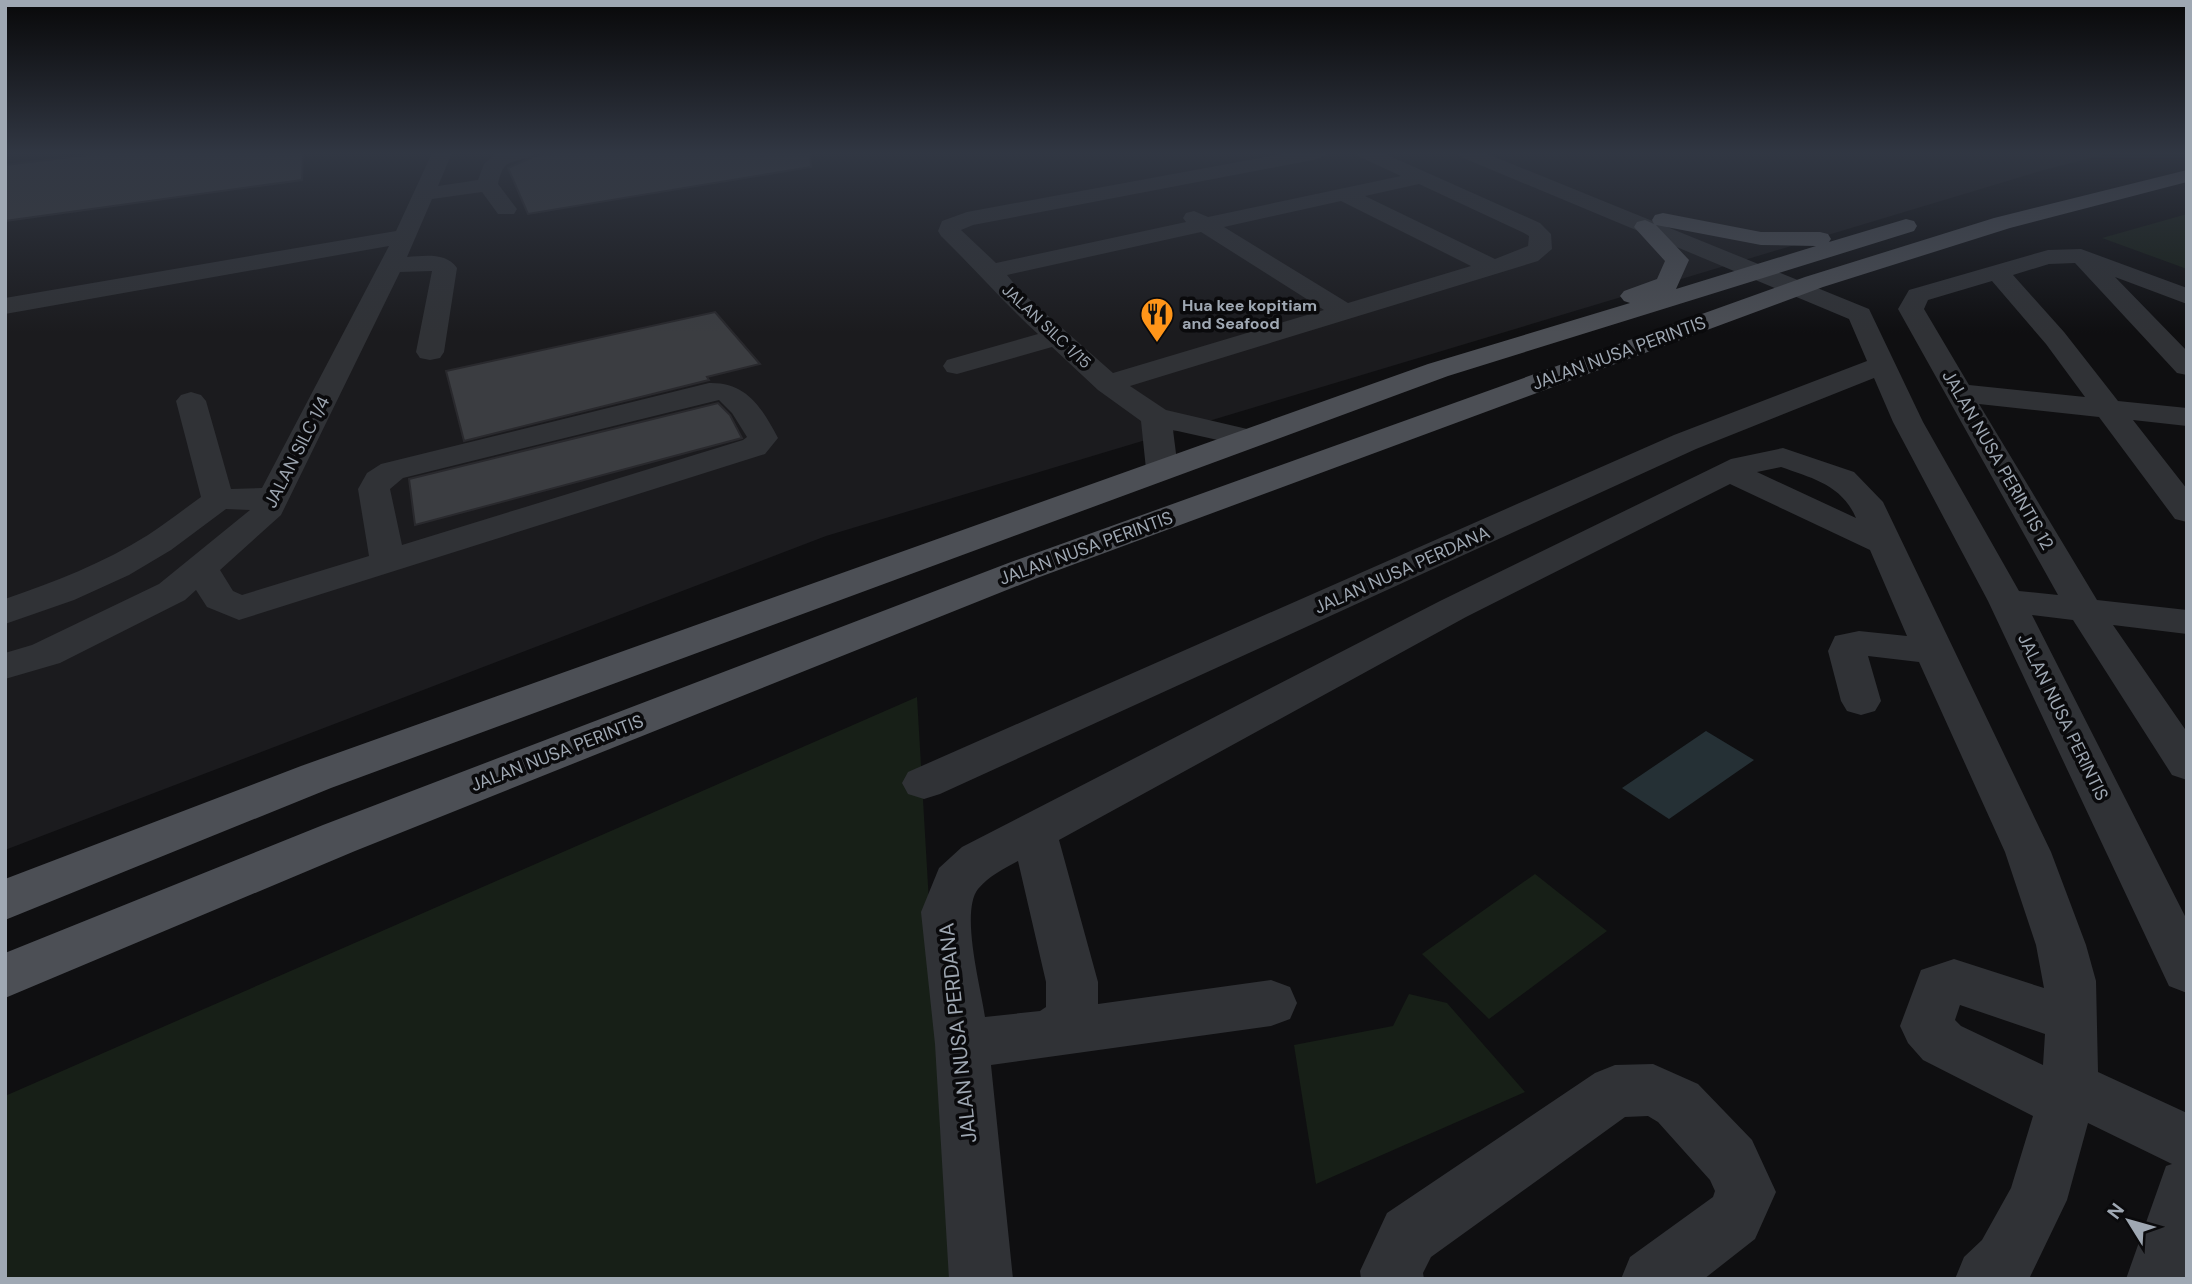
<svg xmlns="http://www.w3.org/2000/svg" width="2192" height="1284" viewBox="0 0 2192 1284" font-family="'DM Sans',sans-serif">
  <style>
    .built { fill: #1b1b1e }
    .green { fill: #171f17 }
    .water { fill: #253035 }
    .building { fill: #3b3d41; stroke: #29292d; stroke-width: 2 }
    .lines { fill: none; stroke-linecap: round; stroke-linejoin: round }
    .minor { fill: #303236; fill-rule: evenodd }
    .major { fill: #4c4f55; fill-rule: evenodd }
    .labels { text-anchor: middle; stroke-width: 7; stroke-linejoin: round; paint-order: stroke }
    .far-poi-label { font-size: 16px; font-weight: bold; fill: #9fa8b3; stroke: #0a0a0c; text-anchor: start }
    .far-street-label { font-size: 16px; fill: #9fa8b3; stroke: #0a0a0c }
    .street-label { font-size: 18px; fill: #9fa8b3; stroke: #0a0a0c }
    .near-street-label { font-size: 21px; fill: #9fa8b3; stroke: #0a0a0c }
  </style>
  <rect width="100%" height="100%" fill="#0f0f11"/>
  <path class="built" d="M 5,153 L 2111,153 L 2044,170 L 826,536 L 5,850 Z"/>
  <path class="green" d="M 2187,214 L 2187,269 L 2102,238 Z
    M 917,697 L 951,1279 L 5,1279 L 5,1096 Z
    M 1535,874 L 1607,931 L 1489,1019 L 1422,954 Z
    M 1409,994 L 1447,1003 L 1525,1092 L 1316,1184 L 1294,1045 L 1393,1026 Z"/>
  <path class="water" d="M 1706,731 L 1754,760 L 1669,819 L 1622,788 Z"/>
  <path class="building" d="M 105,153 L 303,153 L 302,180 L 5,221 L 5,165 Z
    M 557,153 L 810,153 L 811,167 L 528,214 L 508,168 L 535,156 Z
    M 715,312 L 760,364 L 707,377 L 709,380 L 464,441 L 446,371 Z
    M 718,403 L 730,415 L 742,438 L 415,525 L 409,479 Z"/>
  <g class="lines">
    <path class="minor" d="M 432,153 L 452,153 L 438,186 L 478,180 L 484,164 L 495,154 L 534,153 L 531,157 C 509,163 503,160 498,184 L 517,209 L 514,214 L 498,214 L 482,192 L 432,199 L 407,257 C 424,256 446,252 457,268 L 444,352 L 440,358 L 430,360 L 420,358 L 416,352 L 432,271 L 400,272 L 281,515 L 220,570 L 233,591 L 242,595 L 369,556 L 358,489 L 367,473 L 381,464 L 709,383 C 747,382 762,408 778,438 L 765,454 L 239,620 L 207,607 L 196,590 L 185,600 L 60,663 L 5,679 L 5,653 L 32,645 L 159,584 L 250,510 L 226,509 L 171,550 L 129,575 L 74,600 L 5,624 L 5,599 C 54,582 104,563 148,535 C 166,523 183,510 201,497 L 176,401 L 181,395 L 191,392 L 201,395 L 206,401 L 231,489 L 262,488 L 389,246 L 5,314 L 5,298 L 396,231 ZM 719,400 L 732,413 L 747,437 L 743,440 L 402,545 L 390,489 L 403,478 Z
      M 1287,153 L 1328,153 L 1318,159 L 973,225 L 961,230 L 996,263 L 1186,222 L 1183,218 L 1186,213 L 1194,211 L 1208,217 L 1401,176 L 1360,157 L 1357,153 L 1383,153 L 1540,223 L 1551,234 L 1552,249 L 1538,261 L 1130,386 L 1166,410 L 1260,432 L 1264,438 L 1260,444 L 1249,447 L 1173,430 L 1178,469 L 1173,476 L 1162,479 L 1151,476 L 1146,469 L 1141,421 L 1098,390 L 1052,347 L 957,374 L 947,372 L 943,366 L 947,360 L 1038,334 C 1004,303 974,268 941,236 L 938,231 L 942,221 L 967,212 ZM 1419,184 L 1524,233 L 1529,236 L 1528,246 L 1495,259 L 1365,196 ZM 1341,201 L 1471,266 L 1348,303 L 1224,227 ZM 1201,232 L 1324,310 L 1113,373 L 1020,291 L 1007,275 Z
      M 1458,153 L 1485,153 L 1869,309 L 1923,422 L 2019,591 L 2058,595 L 1898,309 L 1909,290 L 2048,250 L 2081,249 L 2187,288 L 2187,304 L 2115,277 L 2187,351 L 2187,375 L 2177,373 L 2075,263 L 2049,264 L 2013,275 L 2064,332 L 2118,401 L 2187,408 L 2187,426 L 2133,420 L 2187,489 L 2187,522 L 2175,519 L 2099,417 L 1979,404 L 2097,600 L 2187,610 L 2187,634 L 2113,625 L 2187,732 L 2187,780 L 2172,775 L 2073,620 L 2032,615 L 2187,920 L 2187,993 L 2169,986 L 1988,601 L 1893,422 L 1874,378 L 1696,449 L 940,794 L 924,799 L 908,794 L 902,783 L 908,772 L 1674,435 L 1867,361 L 1849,319 L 1461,157 ZM 1992,281 L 2046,344 L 2085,397 L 1969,385 L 1924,309 L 1928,300 Z
      M 1783,448 L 1854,472 L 1883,502 L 2051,852 L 2086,945 L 2096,981 L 2098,1072 L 2187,1113 L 2187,1279 L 2126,1279 L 2166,1166 L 2172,1164 L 2088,1123 L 2067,1200 L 2029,1279 L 1955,1279 L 1964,1257 L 1982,1240 L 2011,1188 L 2033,1116 L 1923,1060 L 1908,1043 L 1900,1026 L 1921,970 L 1954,959 L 2044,988 L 2036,945 L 2005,852 L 1919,662 L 1868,656 L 1881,701 L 1875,711 L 1861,715 L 1847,711 L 1841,701 L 1828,651 L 1835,636 L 1859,631 L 1907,636 L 1870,550 L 1730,484 L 1466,617 L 1059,840 L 1098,982 L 1098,1004 L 1271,980 L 1290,987 L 1297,1003 L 1290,1019 L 1271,1026 L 991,1065 L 1013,1279 L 949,1279 L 935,1044 L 921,912 L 939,868 L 962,847 L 1440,601 L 1731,459 ZM 1781,467 C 1812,478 1842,485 1856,518 L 1757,472 ZM 1018,861 L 1046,982 L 1046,1007 L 1040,1011 L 985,1017 C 981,988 960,912 978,889 C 989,876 1003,869 1018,861 ZM 1960,1005 L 2045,1034 L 2043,1065 L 1961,1026 L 1955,1020 Z
      M 1653,1064 L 1698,1084 L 1752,1140 L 1776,1192 L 1755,1239 L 1704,1279 L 1621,1279 L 1630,1257 L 1713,1197 L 1715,1191 L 1710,1180 L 1658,1122 L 1648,1116 L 1625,1117 L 1431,1257 L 1423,1273 L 1424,1279 L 1361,1279 L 1360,1271 L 1387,1213 L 1595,1073 L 1615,1065 Z"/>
    <path class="major" d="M 2187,170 L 2187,182 L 2010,228 L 1823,287 L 1037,578 L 355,851 L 5,998 L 5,953 L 323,825 L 1011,562 L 1805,277 L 1994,218 Z
      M 1663,213 L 1761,232 L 1820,232 L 1828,234 L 1831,239 L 1829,242 L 1906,219 L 1914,221 L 1917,226 L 1914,231 L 1448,376 L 331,788 L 5,920 L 5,879 L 301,766 L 1428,364 L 1630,303 L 1624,301 L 1620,296 L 1624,291 L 1657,279 L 1665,261 L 1634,227 L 1637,222 L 1645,220 L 1654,224 L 1652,220 L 1655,215 ZM 1656,225 L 1761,245 L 1816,246 L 1676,289 L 1689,260 Z"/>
  </g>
  <linearGradient id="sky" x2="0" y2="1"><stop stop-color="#080809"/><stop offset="0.46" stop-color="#313743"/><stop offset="1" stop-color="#313743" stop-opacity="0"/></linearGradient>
  <rect width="2192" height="333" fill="url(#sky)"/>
  <defs>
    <symbol id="restaurant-pin" viewBox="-11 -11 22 30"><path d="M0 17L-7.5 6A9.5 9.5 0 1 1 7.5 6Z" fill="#ff9519" stroke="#0a0a0c"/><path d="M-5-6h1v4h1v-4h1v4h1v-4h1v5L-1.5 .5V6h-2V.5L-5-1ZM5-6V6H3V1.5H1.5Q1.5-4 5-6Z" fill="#111"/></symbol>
  </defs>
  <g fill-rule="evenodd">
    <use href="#restaurant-pin" x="1138" y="295" width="38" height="52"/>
  </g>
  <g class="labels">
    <g class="far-poi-label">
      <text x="1182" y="311">Hua kee kopitiam<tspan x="1182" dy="18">and Seafood</tspan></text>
    </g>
    <g class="far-street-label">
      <text transform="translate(1047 326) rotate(43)" y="6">JALAN SILC 1/15</text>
    </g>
    <g class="street-label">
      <text transform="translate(1619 353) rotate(-20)" y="6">JALAN NUSA PERINTIS</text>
      <text transform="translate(297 452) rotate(-63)" y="6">JALAN SILC 1/4</text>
      <text transform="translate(1998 460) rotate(60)" y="6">JALAN NUSA PERINTIS 12</text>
      <text transform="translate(1086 548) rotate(-20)" y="6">JALAN NUSA PERINTIS</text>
      <text transform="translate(1402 570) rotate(-24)" y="6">JALAN NUSA PERDANA</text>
      <text transform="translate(2063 717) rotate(64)" y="6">JALAN NUSA PERINTIS</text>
      <text transform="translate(557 753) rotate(-21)" y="6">JALAN NUSA PERINTIS</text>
    </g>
    <g class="near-street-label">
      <text transform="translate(958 1033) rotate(-96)" y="7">JALAN NUSA PERDANA</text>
    </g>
  </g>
  <rect width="2192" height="1284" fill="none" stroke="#9fa8b3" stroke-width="14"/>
  <g transform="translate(2129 1221) rotate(307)" stroke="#0a0a0c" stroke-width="5" paint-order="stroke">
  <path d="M0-5L12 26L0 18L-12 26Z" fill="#9fa8b3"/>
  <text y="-10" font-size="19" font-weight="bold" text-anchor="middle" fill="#9fa8b3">N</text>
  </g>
</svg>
